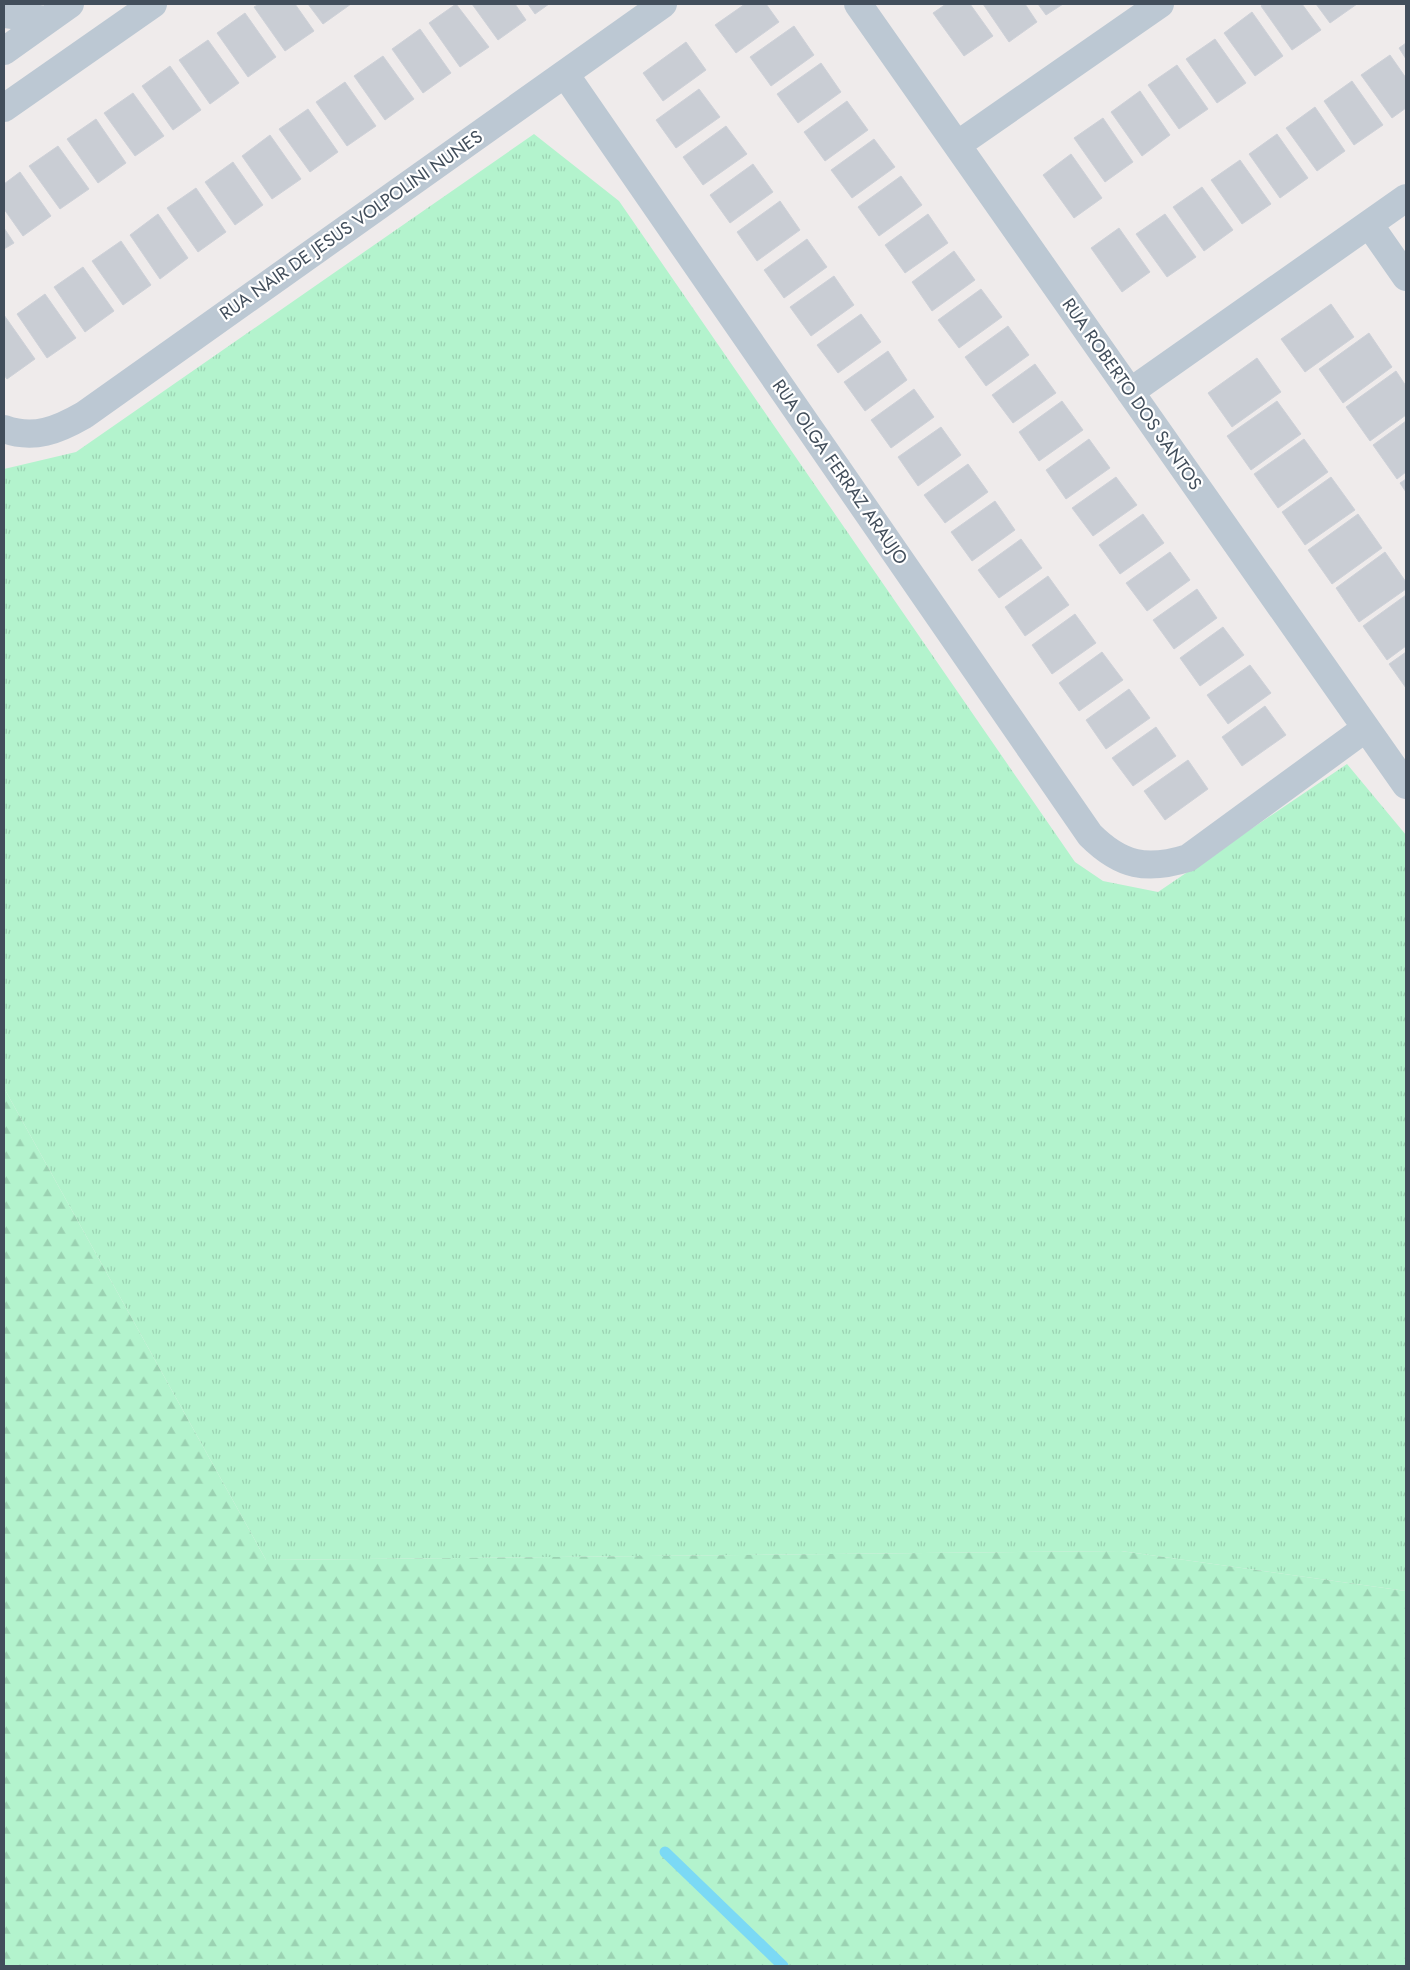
<svg xmlns="http://www.w3.org/2000/svg" width="1410" height="1970" viewBox="0 0 1410 1970" font-family="Jost,sans-serif">
  <style>
    .grass { fill: url(#grass-tufts) }
    .forest { fill: url(#forest-firs) }
    .lines { fill: none; stroke-linecap: round; stroke-linejoin: round }
    .stream { stroke: #7bd9f5; stroke-width: 11 }
    .building { fill: #c9cdd4; stroke: #ced1d8 }
    .street { stroke: #bcc8d3; stroke-width: 28 }
    .labels { text-anchor: middle; stroke-width: 4.5; stroke-linejoin: round; paint-order: stroke }
    .street-label { font-size: 18px; fill: #424e5b; stroke: #fff }
  </style>
  <defs>
    <pattern id="grass-tufts" width="24" height="20" patternUnits="userSpaceOnUse" patternTransform="scale(1.25)"><rect width="24" height="20" fill="#b3f3cd"/><path d="M3 7l-1-3M5 7V3M7 7l1-3M15 17l-1-3M17 17v-4M19 17l1-3" fill="none" stroke="#9bd2b2"/></pattern>
    <pattern id="forest-firs" width="22" height="20" patternUnits="userSpaceOnUse" patternTransform="scale(1.25)"><rect width="22" height="20" fill="#b3f3cd"/><path d="M5 1l3.5 6h-7zM16 11l3.5 6h-7z" fill="#9bd2b2"/></pattern>
  </defs>
  <rect width="100%" height="100%" fill="#efebeb"/>
  <path class="grass" d="M 534,134 L 619,201 L 1075,862 L 1103,881 L 1158,892 L 1347,764 L 1406,835 L 1406,1591 L 1121,1551 L 266,1560 L 4,1088 L 4,469 L 76,452 Z"/>
  <path class="forest" d="M 4,1088 L 266,1560 L 1121,1551 L 1406,1591 L 1406,1966 L 4,1966 Z"/>
  <g class="lines">
    <path class="stream" d="M 665,1852 L 783,1966"/>
  </g>
  <path class="building" d="M 259,4 L 295,4 L 314,31 L 285,51 L 254,7 Z
    M 308,4 L 351,4 L 323,24 Z
    M 456,4 L 489,47 L 460,67 L 429,23 Z
    M 472,4 L 515,4 L 526,20 L 498,40 Z
    M 528,4 L 549,4 L 535,14 Z
    M 745,4 L 766,4 L 779,22 L 736,53 L 715,25 Z
    M 946,4 L 970,4 L 993,36 L 964,56 L 933,13 Z
    M 983,4 L 1025,4 L 1037,22 L 1009,42 Z
    M 1038,4 L 1063,4 L 1046,15 Z
    M 1264,4 L 1302,4 L 1321,30 L 1292,50 L 1261,6 Z
    M 1316,4 L 1357,4 L 1330,23 Z
    M 1252,12 L 1283,56 L 1255,76 L 1224,33 Z
    M 245,13 L 276,57 L 248,77 L 217,33 Z
    M 794,26 L 814,55 L 771,86 L 750,57 Z
    M 420,29 L 451,73 L 423,93 L 392,49 Z
    M 1215,39 L 1246,83 L 1217,103 L 1186,59 Z
    M 208,40 L 239,83 L 210,104 L 179,60 Z
    M 686,42 L 706,70 L 663,101 L 643,73 Z
    M 1406,43 L 1406,59 L 1399,48 Z
    M 1390,55 L 1406,78 L 1406,108 L 1392,118 L 1361,75 Z
    M 383,56 L 414,99 L 385,120 L 354,76 Z
    M 821,63 L 841,92 L 798,123 L 777,94 Z
    M 1177,65 L 1208,109 L 1179,129 L 1148,85 Z
    M 170,66 L 201,110 L 173,130 L 142,86 Z
    M 1352,81 L 1383,125 L 1354,145 L 1324,101 Z
    M 345,82 L 376,126 L 347,146 L 316,102 Z
    M 699,89 L 720,117 L 676,148 L 656,120 Z
    M 1140,91 L 1170,135 L 1142,156 L 1111,112 Z
    M 133,93 L 164,136 L 135,156 L 104,113 Z
    M 847,101 L 868,130 L 825,161 L 804,132 Z
    M 1315,107 L 1345,151 L 1317,171 L 1286,128 Z
    M 308,109 L 338,152 L 310,172 L 279,129 Z
    M 1103,118 L 1133,162 L 1105,182 L 1074,138 Z
    M 96,119 L 126,163 L 98,183 L 67,139 Z
    M 726,126 L 747,154 L 703,185 L 683,157 Z
    M 1277,134 L 1308,178 L 1280,198 L 1249,154 Z
    M 270,135 L 301,179 L 272,199 L 242,156 Z
    M 874,139 L 895,167 L 852,198 L 831,170 Z
    M 58,146 L 89,189 L 60,209 L 29,166 Z
    M 1071,154 L 1102,198 L 1074,218 L 1043,175 Z
    M 1240,160 L 1271,204 L 1242,224 L 1211,180 Z
    M 233,162 L 263,205 L 235,225 L 205,182 Z
    M 753,164 L 773,192 L 730,223 L 710,195 Z
    M 20,172 L 51,216 L 23,236 L 4,209 L 4,184 Z
    M 901,176 L 922,205 L 879,236 L 858,207 Z
    M 1202,187 L 1233,230 L 1204,251 L 1173,207 Z
    M 196,188 L 226,232 L 198,252 L 167,208 Z
    M 780,201 L 800,230 L 757,261 L 737,232 Z
    M 158,214 L 188,258 L 160,279 L 130,235 Z
    M 928,214 L 948,243 L 905,273 L 885,245 Z
    M 1165,214 L 1196,257 L 1167,277 L 1136,234 Z
    M 4,228 L 14,243 L 4,249 Z
    M 1119,228 L 1150,272 L 1122,292 L 1091,248 Z
    M 807,239 L 827,267 L 784,298 L 764,270 Z
    M 121,241 L 151,285 L 123,305 L 92,261 Z
    M 954,251 L 975,280 L 932,311 L 912,282 Z
    M 83,267 L 114,311 L 85,332 L 54,287 Z
    M 834,276 L 854,305 L 811,336 L 790,307 Z
    M 981,289 L 1002,317 L 959,348 L 938,320 Z
    M 45,294 L 76,338 L 47,358 L 17,314 Z
    M 1331,304 L 1354,337 L 1305,372 L 1281,339 Z
    M 861,314 L 881,342 L 838,373 L 817,345 Z
    M 4,315 L 35,359 L 7,379 L 4,375 Z
    M 1008,326 L 1029,355 L 986,386 L 965,357 Z
    M 1369,333 L 1392,367 L 1343,403 L 1319,369 Z
    M 888,351 L 907,380 L 865,411 L 844,382 Z
    M 1257,358 L 1281,392 L 1232,427 L 1208,393 Z
    M 1035,364 L 1056,393 L 1013,423 L 992,395 Z
    M 1396,371 L 1406,386 L 1406,415 L 1370,441 L 1346,407 Z
    M 914,389 L 934,417 L 891,448 L 871,420 Z
    M 1062,401 L 1083,430 L 1039,461 L 1019,432 Z
    M 1277,401 L 1301,434 L 1251,470 L 1227,436 Z
    M 1406,421 L 1406,472 L 1397,479 L 1373,445 Z
    M 941,427 L 961,455 L 918,486 L 898,457 Z
    M 1089,439 L 1110,468 L 1066,499 L 1046,470 Z
    M 1304,439 L 1328,472 L 1278,508 L 1254,474 Z
    M 968,464 L 988,492 L 945,523 L 924,495 Z
    M 1116,477 L 1137,505 L 1093,536 L 1072,508 Z
    M 1331,477 L 1355,510 L 1305,545 L 1282,512 Z
    M 1406,479 L 1406,492 L 1400,483 Z
    M 995,501 L 1015,530 L 972,561 L 951,532 Z
    M 1143,514 L 1164,543 L 1120,574 L 1099,545 Z
    M 1358,514 L 1382,548 L 1332,584 L 1308,550 Z
    M 1021,539 L 1042,568 L 999,598 L 978,570 Z
    M 1170,552 L 1190,580 L 1147,611 L 1126,583 Z
    M 1385,552 L 1406,582 L 1406,589 L 1359,622 L 1336,588 Z
    M 1048,576 L 1069,605 L 1025,636 L 1005,607 Z
    M 1197,589 L 1217,618 L 1174,649 L 1153,620 Z
    M 1406,595 L 1406,646 L 1387,660 L 1363,626 Z
    M 1075,614 L 1096,643 L 1052,674 L 1032,645 Z
    M 1223,627 L 1244,655 L 1200,686 L 1180,658 Z
    M 1102,652 L 1123,680 L 1079,711 L 1059,683 Z
    M 1406,652 L 1406,688 L 1389,664 Z
    M 1250,665 L 1271,693 L 1228,724 L 1207,695 Z
    M 1129,689 L 1150,718 L 1106,749 L 1086,720 Z
    M 1265,706 L 1286,735 L 1242,766 L 1222,737 Z
    M 1156,727 L 1176,756 L 1133,786 L 1112,758 Z
    M 1188,760 L 1208,789 L 1165,820 L 1144,791 Z"/>
  <g class="lines">
    <path class="street" d="M 858,4 L 1406,785
      M 4,14 L 47,20
      M 4,51 L 70,4
      M 565,74 L 1090,835 C 1121,866 1147,871 1188,858 L 1366,728
      M 4,108 L 153,4
      M 957,145 L 1160,4
      M 1369,224 L 1406,277
      M 1130,392 L 1406,198
      M 4,429 C 34,440 58,430 84,415 L 663,4"/>
  </g>
  <g class="labels">
    <g class="street-label">
      <text transform="translate(351 225) rotate(-35)" y="6">RUA NAIR DE JESUS VOLPOLINI NUNES</text>
      <text transform="translate(1132 394) rotate(55)" y="6">RUA ROBERTO DOS SANTOS</text>
      <text transform="translate(840 472) rotate(55)" y="6">RUA OLGA FERRAZ ARAUJO</text>
    </g>
  </g>
  <rect width="1410" height="1970" fill="none" stroke="#424e5b" stroke-width="10"/>
</svg>
